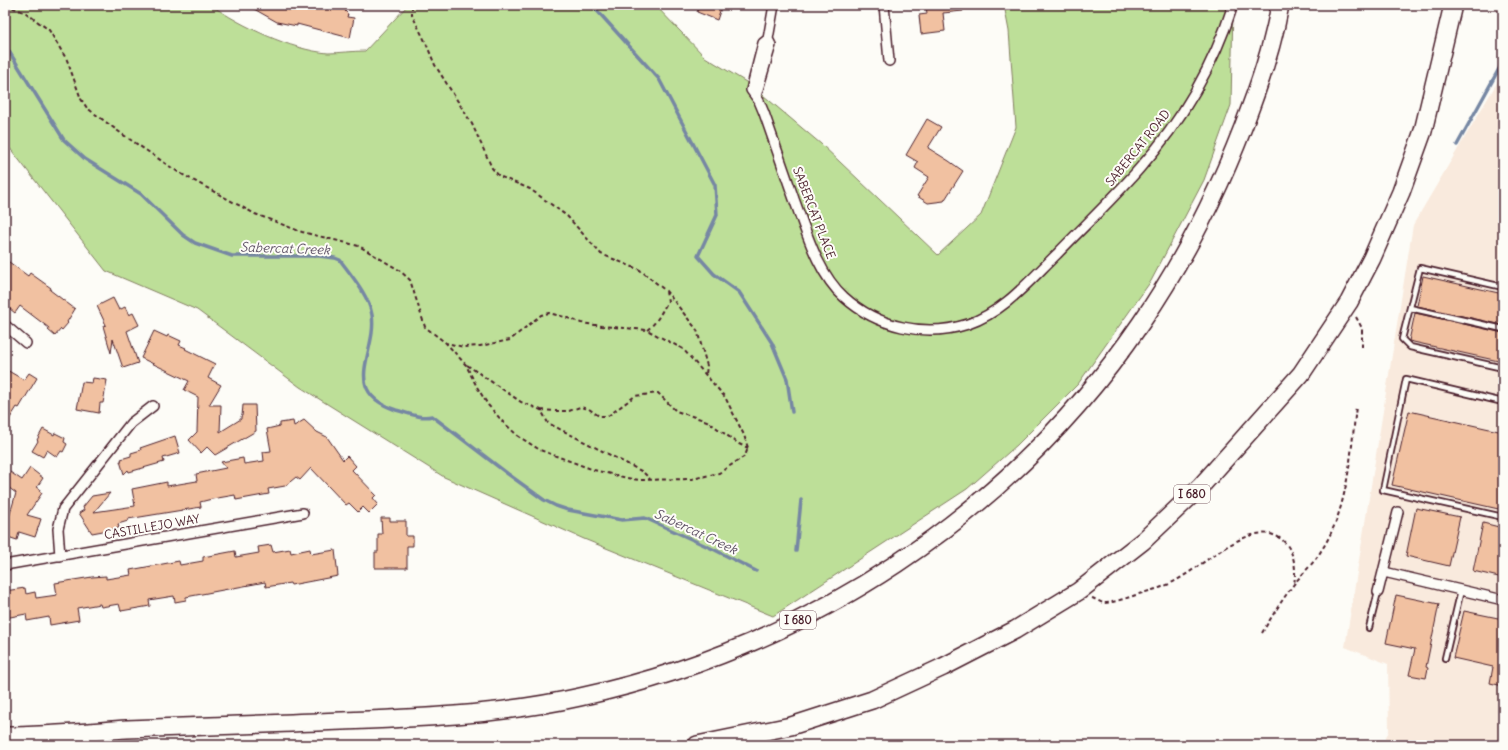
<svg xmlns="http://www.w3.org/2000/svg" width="1508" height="750" viewBox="0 0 1508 750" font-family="Delius,sans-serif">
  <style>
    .built { fill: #f9eadd }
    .green { fill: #bddf98; stroke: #847f62 }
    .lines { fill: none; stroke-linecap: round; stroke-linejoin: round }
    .stream { stroke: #7687a3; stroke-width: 3.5 }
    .building { fill: #f1c1a1; stroke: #4a1f2b }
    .service-casing { stroke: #4a1f2b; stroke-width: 8 }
    .minor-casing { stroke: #4a1f2b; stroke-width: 12 }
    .motorway-casing { stroke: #4a1f2b; stroke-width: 20 }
    .path { stroke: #4a1f2b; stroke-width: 2; stroke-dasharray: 4 3; stroke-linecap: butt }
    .service { stroke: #fdfcf7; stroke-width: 4.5 }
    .minor { stroke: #fdfcf7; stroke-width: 9 }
    .motorway { stroke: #fdfcf7; stroke-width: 17 }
    .labels { text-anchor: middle; stroke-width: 4; stroke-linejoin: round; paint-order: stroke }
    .shield { fill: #fdfcf7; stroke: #806168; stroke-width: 1 }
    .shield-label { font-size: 11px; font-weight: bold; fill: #4a1f2b }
    .street-label { font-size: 12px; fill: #4a1f2b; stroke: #fdfcf7 }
    .water-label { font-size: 13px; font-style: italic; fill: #605367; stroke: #fdfcf7 }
  </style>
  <rect width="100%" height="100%" fill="#fdfcf7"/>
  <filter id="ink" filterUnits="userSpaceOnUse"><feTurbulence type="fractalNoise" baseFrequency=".025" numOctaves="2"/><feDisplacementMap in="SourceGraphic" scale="8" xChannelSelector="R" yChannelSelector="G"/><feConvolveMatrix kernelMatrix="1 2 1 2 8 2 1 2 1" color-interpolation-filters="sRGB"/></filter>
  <g filter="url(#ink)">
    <path class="built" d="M 1503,69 L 1503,745 L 1382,745 L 1389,731 L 1388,664 L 1345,647 L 1413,225 L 1501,76 Z"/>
    <path class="green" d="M 5,5 L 211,5 C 241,26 291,50 328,53 C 340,53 353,51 365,51 L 408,5 L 655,5 L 705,57 L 751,85 L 821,144 L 938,255 L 981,215 L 1016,127 L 1009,31 L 1004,5 L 1233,5 L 1231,105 L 1204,180 L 1151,281 L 1078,384 L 1017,445 L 967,489 L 773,616 L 584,539 L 444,477 L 300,387 L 197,310 L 106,271 L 5,142 Z"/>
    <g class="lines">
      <path class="stream" d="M 592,5 L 659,79 L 715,185 L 717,215 L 698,256 L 714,274 L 739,292 L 772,343 L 787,379 L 792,412
        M 5,45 L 64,140 L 85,159 L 141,194 L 183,235 L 195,243 L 232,256 L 319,256 L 335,258 L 340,260 C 351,275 369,296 372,315 C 378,352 339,391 396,410 C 408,413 420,419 432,416 L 508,474 L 544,500 L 556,506 L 568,510 L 622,520 L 645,518 L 715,550 L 756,571
        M 1457,145 L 1500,67 L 1503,52
        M 796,551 L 801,500"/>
    </g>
    <path class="building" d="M 247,5 L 347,5 L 345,11 L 348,14 L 347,17 L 354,18 L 350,38 L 297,24 L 297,26 L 277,22 Z
      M 700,5 L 722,5 L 717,20 L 697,12 Z
      M 926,5 L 963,5 L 963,11 L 943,13 L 945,31 L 921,34 L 919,15 L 927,14 Z
      M 927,119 L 941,127 L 928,148 L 949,161 L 963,171 L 944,201 L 928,203 L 917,196 L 929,177 L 915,168 L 918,162 L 906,155 Z
      M 5,259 L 28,276 L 30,273 L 51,288 L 50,290 L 75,309 L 67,322 L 68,323 L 62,330 L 61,329 L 55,336 L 48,330 L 49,328 L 20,306 L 15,313 L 5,305 Z
      M 1423,276 L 1503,294 L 1503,325 L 1417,306 Z
      M 113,298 L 119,310 L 125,307 L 129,315 L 133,313 L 139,325 L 127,331 L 138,363 L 123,368 L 113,339 L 111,353 L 103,326 L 106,325 L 97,306 Z
      M 1415,313 L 1503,333 L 1503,362 L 1409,341 Z
      M 154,331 L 167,337 L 168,335 L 181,341 L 179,345 L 186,348 L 185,349 L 215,364 L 208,378 L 221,385 L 209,405 L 221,405 L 220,432 L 241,419 L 241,416 L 242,416 L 243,405 L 255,405 L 256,431 L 215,455 L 207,447 L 201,453 L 189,440 L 197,432 L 198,397 L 184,390 L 189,381 L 141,358 Z
      M 5,369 L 24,380 L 29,373 L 37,378 L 19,408 L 17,407 L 5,426 Z
      M 93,378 L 107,380 L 103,403 L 100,403 L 99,413 L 77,409 L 82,382 L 92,383 Z
      M 1409,411 L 1503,432 L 1503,510 L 1392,485 Z
      M 304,420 L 317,432 L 327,437 L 343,460 L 347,456 L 356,466 L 352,470 L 376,495 L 373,498 L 378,504 L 369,513 L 363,507 L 358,512 L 349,503 L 346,505 L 311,468 L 300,480 L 296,477 L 285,486 L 268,489 L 269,494 L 236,500 L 235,495 L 212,499 L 200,502 L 201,507 L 128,519 L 128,521 L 118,524 L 119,528 L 92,533 L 79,513 L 84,510 L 83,507 L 92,496 L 110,493 L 94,512 L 135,506 L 132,489 L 167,482 L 167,486 L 197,481 L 196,474 L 226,468 L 221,462 L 243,458 L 244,464 L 264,461 L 263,452 L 271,451 L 267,429 L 280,426 L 280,423 L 293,421 L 294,426 Z
      M 43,429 L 54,435 L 55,433 L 65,438 L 64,442 L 67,444 L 63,452 L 61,451 L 57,457 L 47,450 L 43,457 L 32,451 L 38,441 L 37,440 Z
      M 175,436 L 180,453 L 163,458 L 164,462 L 129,472 L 128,470 L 124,474 L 120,461 L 122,461 L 121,459 L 131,456 L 131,453 L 141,450 L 140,448 Z
      M 30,468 L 43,478 L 37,487 L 40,489 L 39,491 L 42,493 L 27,515 L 41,519 L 35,537 L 19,532 L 17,540 L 5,536 L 5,531 L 16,493 L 5,485 L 5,479 L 10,472 L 22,480 Z
      M 1416,508 L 1460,517 L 1449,566 L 1406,556 Z
      M 381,518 L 390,518 L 390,521 L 406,521 L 406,536 L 413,536 L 413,546 L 407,546 L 407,568 L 375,568 L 375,552 L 378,552 L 378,534 L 382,534 Z
      M 1483,523 L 1503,528 L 1503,578 L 1473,571 Z
      M 271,545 L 273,552 L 290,549 L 291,553 L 310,549 L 311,554 L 335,550 L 338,576 L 291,585 L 290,583 L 266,587 L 265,582 L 186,597 L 186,600 L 175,602 L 174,596 L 149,600 L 150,606 L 121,611 L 119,604 L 101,607 L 100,604 L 77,608 L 79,620 L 50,625 L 49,617 L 27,621 L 26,614 L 5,618 L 5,591 L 25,588 L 26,594 L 35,592 L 36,598 L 57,595 L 55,583 L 92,577 L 106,576 L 106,579 L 131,575 L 130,570 L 179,561 L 180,565 L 203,561 L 203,557 L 235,551 L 236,557 L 259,553 L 258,547 Z
      M 1396,595 L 1439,604 L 1426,667 L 1428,668 L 1426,678 L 1409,675 L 1415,649 L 1386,643 Z
      M 1464,611 L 1503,619 L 1503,686 L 1490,683 L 1493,667 L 1453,658 Z"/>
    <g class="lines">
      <defs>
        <path id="service" d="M 1503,287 L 1420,268 L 1402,339 L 1410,347 L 1503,368
          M 1410,308 L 1503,329
          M 1503,402 L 1406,379 L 1383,490 L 1503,517
          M 1369,628 L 1378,592
          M 1445,658 L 1461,590"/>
        <path id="minor" d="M 884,5 L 889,61
          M 768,39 L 763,43 L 751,90 L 759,101 L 764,113 C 774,142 784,171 794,199 C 806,231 818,274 844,297 C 877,327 925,338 968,324 C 1004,312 1030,280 1057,254 C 1084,226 1113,199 1139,169 C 1181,122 1214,65 1233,5
          M 756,96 L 771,45 L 768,39 L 774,5
          M 5,325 L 26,343
          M 60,556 L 58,529 L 63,509 L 131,423 L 153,406
          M 5,565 L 303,513
          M 1384,572 L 1503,600
          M 1378,592 L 1398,512"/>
        <path id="motorway" d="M 5,736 C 46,736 86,732 127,729 C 173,727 219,726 265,724 C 369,719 478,720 580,697 C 807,648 1010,515 1141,323 C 1187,256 1223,183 1251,106 C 1263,74 1274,39 1280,5
          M 697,745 L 791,726 L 872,700 L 943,667 L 1015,630 L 1079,591 L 1143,541 L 1201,486 L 1301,374 L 1349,302 L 1372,258 L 1401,192 L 1423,131 L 1453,5"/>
      </defs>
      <use href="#service" class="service-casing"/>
      <use href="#minor" class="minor-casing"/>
      <use href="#motorway" class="motorway-casing"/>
      <path class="path" d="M 6,5 L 26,13 L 49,30 L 67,60 L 81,99 L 87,108 L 122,134 L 178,172 L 255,214 L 302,232 L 359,246 L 399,270 L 410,280 L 425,327 L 446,343 L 466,365 L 477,387 L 488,405 L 503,422 L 518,436 L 540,450 L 594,470 L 627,478 L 639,480 L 692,479 L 719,473 L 745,456 L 748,448 L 744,435 L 725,397 L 683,349 L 647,330 L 602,326 L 581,323 L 565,317 L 549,313 L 541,315 L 510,340 L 480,346 L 464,347 L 446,343
        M 412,5 L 412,15 L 425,41 L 435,65 L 472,124 L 492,168 L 499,176 L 530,189 L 567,216 L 601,254 L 640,270 L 666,291 L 697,330 L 707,366 L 706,374
        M 1356,317 L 1362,328 L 1362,347
        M 647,330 C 657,323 662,311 668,301 L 666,292
        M 467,365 L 521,402 L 541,410 L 548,423 L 643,472 L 650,479
        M 541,410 L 556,411 L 569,411 L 580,407 L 589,409 L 599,416 L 608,416 L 635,396 L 658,393 L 676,411 L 707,421 L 739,444 L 748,448
        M 1092,598 C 1095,599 1100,602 1103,603 C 1109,604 1130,597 1136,595 C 1147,591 1160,589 1171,583 C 1199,569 1222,544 1252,535 C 1286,526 1299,557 1294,584
        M 1262,633 C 1272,616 1282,600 1294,584 C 1303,573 1314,563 1321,551 C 1348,510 1351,454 1356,406"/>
      <use href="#service" class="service"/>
      <use href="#minor" class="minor"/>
      <use href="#motorway" class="motorway"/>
    </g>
  </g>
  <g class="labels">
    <g class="shield">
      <rect x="1174" y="485" width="36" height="18" rx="3"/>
      <rect x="780" y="611" width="36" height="18" rx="3"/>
    </g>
    <g class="shield-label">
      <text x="1192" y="498">I 680</text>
      <text x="798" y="624">I 680</text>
    </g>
    <g class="street-label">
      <text transform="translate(1138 148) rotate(-51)" y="4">SABERCAT ROAD</text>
      <text transform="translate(814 213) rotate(69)" y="4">SABERCAT PLACE</text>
      <text transform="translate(152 527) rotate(-10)" y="4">CASTILLEJO WAY</text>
    </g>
    <g class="water-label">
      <text transform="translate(285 248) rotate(2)" y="5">Sabercat Creek</text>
      <text transform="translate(696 531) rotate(25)" y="5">Sabercat Creek</text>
    </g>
  </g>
  <rect width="1508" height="750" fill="none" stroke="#fdfcf7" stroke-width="20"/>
  <rect x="10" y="10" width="1488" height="730" fill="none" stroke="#4a1f2b" stroke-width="1.5" filter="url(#ink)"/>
</svg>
